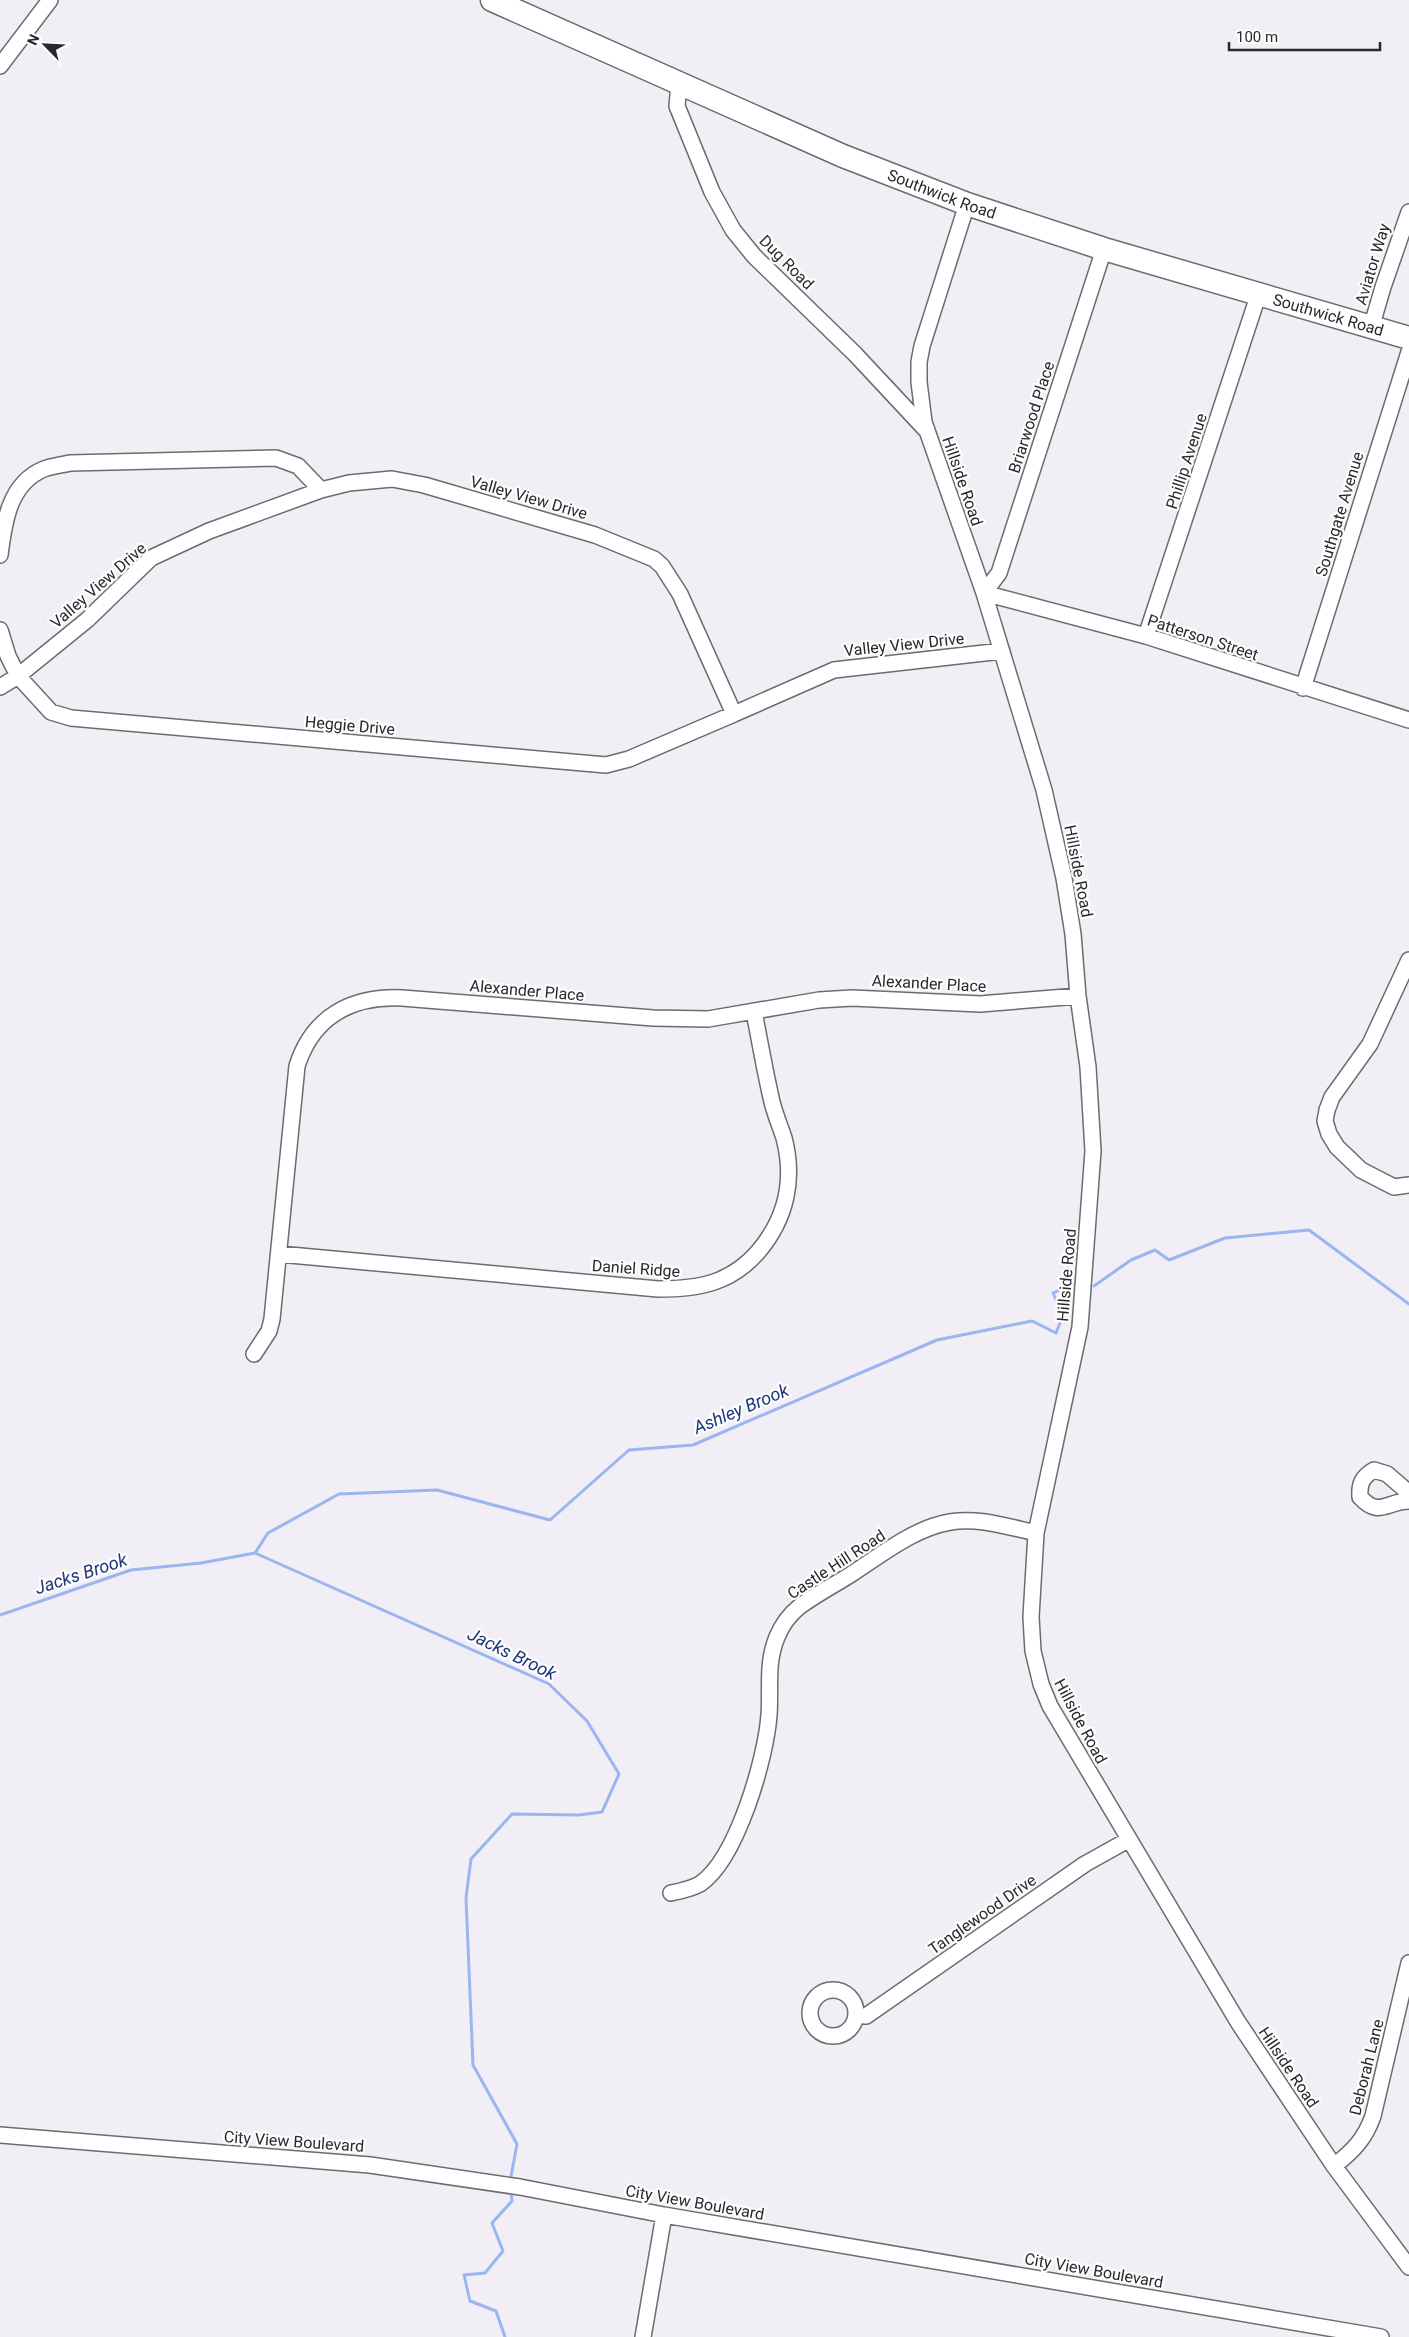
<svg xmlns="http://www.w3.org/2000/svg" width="1409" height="2337" viewBox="0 0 1409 2337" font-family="Roboto,sans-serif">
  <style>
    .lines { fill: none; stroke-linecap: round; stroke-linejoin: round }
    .stream { stroke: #9ab5f0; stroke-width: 3 }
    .minor-casing { stroke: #6e6a71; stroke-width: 18 }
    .highway-casing { stroke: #6e6a71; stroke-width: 25 }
    .minor { stroke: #fff; stroke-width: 15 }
    .highway { stroke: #fff; stroke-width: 22 }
    .labels { text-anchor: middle; stroke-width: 4.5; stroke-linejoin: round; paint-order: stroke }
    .street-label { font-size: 16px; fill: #29282b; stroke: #fdfdfe }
    .water-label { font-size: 18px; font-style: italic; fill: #1d367a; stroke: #fdfdfe }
  </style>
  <rect width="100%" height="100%" fill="#f2eef5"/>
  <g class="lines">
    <path class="stream" d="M 1094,1286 L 1131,1260 L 1155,1250 L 1169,1260 L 1225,1238 L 1309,1230 L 1409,1304
      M 255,1553 L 268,1533 L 339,1494 L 437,1490 L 550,1520 L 629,1450 L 693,1445 L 937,1340 L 1032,1321 L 1056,1333 L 1063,1315 L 1053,1293 L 1073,1284
      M 0,1615 L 131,1570 L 201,1563 L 255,1553 L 549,1684 L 587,1721 L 619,1774 L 602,1812 L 579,1815 L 512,1814 L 471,1859 L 466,1898 L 473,2065 L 517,2144 L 510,2182
      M 505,2337 L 496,2311 L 470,2301 L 464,2275 L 485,2273 L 503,2251 L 492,2223 L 512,2201 L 511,2190"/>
    <defs>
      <path id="minor" d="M 0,66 L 50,0
        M 679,84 L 677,106 L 712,192 L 733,230 L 754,256 L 855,354 L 926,430
        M 967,204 L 922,346 L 919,362 L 919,382 L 924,422 L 984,593 L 1044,790 L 1064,878 L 1073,934 L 1078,996 L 1088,1067 L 1093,1151 L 1080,1327 L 1036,1533 L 1031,1617 L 1033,1651 L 1041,1684 L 1050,1706 L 1238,2022 L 1334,2166 L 1409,2267
        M 1104,249 L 999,573 L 984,593 L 1146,636 L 1409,720
        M 1371,328 L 1383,287 L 1409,212
        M 0,555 C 4,523 9,483 44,469 C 52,466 62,465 70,463 L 276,458 L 298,466 L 321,490
        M 0,630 L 8,656 L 18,676 L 51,712 L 71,718 L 606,765 L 629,759 L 734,714
        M 1146,636 L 1258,296
        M 0,687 L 18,676 L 87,620 L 151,558 L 209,531 L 321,490 L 349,483 L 392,479 L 424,485 L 595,535 L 654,559 L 662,566 L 680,594 L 734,714 L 834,670 L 1002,651
        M 1303,688 L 1409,352
        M 1409,960 L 1370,1044 L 1332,1097 L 1327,1110 L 1325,1121 L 1329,1134 L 1337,1147 L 1361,1170 L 1394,1187 L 1409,1185
        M 279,1254 L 658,1289 C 698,1289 730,1284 758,1252 C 786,1219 795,1180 784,1138 C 780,1126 775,1114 772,1102 C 765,1072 760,1042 754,1012
        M 254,1354 L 269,1331 L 272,1319 L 297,1066 C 313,1016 352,996 402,998 L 653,1018 L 708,1019 L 819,1000 L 852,998 L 980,1004 L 1078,996
        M 1409,1493 L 1387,1474 L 1374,1470 C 1362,1477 1359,1484 1360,1497 C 1379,1518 1387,1501 1409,1501
        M 671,1893 C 681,1891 691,1889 700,1884 C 737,1859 766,1758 769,1715 C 771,1688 766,1663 777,1637 C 782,1625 789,1615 799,1607 C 815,1595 834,1585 850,1575 C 881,1555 914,1528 950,1522 C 979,1517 1008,1527 1036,1533
        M810 2013a23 23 0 1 1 46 0a23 23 0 1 1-46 0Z
        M 857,2015 L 866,2016 L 1085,1864 L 1128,1840
        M 0,2135 L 370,2165 L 520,2187 L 664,2215 L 1381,2337
        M 1334,2166 C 1353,2151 1365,2139 1373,2116 L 1409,1963
        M 643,2337 L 664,2215"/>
      <g id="highway">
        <path id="s1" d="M 492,0 L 843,156 L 967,204 L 1104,249 L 1409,338"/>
      </g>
    </defs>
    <use href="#minor" class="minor-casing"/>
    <use href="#highway" class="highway-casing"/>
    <use href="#minor" class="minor"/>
    <use href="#highway" class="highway"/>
  </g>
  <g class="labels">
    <g class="street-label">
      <text dy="6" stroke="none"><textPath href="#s1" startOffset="490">Southwick Road</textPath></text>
      <text transform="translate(787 262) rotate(45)" y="6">Dug Road</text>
      <text transform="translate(1372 264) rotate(-73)" y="6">Aviator Way</text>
      <text dy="6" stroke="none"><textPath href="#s1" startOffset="895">Southwick Road</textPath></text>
      <text transform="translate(1031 417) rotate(-72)" y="6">Briarwood Place</text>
      <text transform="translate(1186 461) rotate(-72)" y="6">Phillip Avenue</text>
      <text transform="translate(963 481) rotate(71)" y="6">Hillside Road</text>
      <text transform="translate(529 497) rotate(16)" y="6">Valley View Drive</text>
      <text transform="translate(1339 514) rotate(-73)" y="6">Southgate Avenue</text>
      <text transform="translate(98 585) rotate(-41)" y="6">Valley View Drive</text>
      <text transform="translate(1203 637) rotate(18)" y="6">Patterson Street</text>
      <text transform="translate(904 644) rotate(-6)" y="6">Valley View Drive</text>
      <text transform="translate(350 725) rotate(5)" y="6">Heggie Drive</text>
      <text transform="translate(1079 871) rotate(79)" y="6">Hillside Road</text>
      <text transform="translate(929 983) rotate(3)" y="6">Alexander Place</text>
      <text transform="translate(527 990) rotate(5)" y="6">Alexander Place</text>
      <text transform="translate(636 1268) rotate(4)" y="6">Daniel Ridge</text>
      <text transform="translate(1066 1275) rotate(-85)" y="6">Hillside Road</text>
      <text transform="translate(836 1564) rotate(-33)" y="6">Castle Hill Road</text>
      <text transform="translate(1081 1721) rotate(62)" y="6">Hillside Road</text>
      <text transform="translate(982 1914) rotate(-35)" y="6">Tanglewood Drive</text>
      <text transform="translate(1289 2067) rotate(56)" y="6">Hillside Road</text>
      <text transform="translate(1366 2067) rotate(-76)" y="6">Deborah Lane</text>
      <text transform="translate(294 2141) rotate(4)" y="6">City View Boulevard</text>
      <text transform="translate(695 2202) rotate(10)" y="6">City View Boulevard</text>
      <text transform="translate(1094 2270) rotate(10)" y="6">City View Boulevard</text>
    </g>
    <g class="water-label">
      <text transform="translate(741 1409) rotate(-23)" y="6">Ashley Brook</text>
      <text transform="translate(81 1574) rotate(-18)" y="6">Jacks Brook</text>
      <text transform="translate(512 1654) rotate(26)" y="6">Jacks Brook</text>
    </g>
  </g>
  <g transform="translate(45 45) rotate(294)" stroke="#fdfdfe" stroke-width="4" paint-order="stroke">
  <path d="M0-4L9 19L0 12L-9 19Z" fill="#29282b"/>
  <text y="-8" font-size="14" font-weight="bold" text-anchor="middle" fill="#29282b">N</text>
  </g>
  <path d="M1229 42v8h151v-8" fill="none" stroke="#29282b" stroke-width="2.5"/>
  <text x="1236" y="42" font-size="15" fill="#29282b" stroke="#fdfdfe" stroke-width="4" paint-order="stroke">100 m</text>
</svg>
